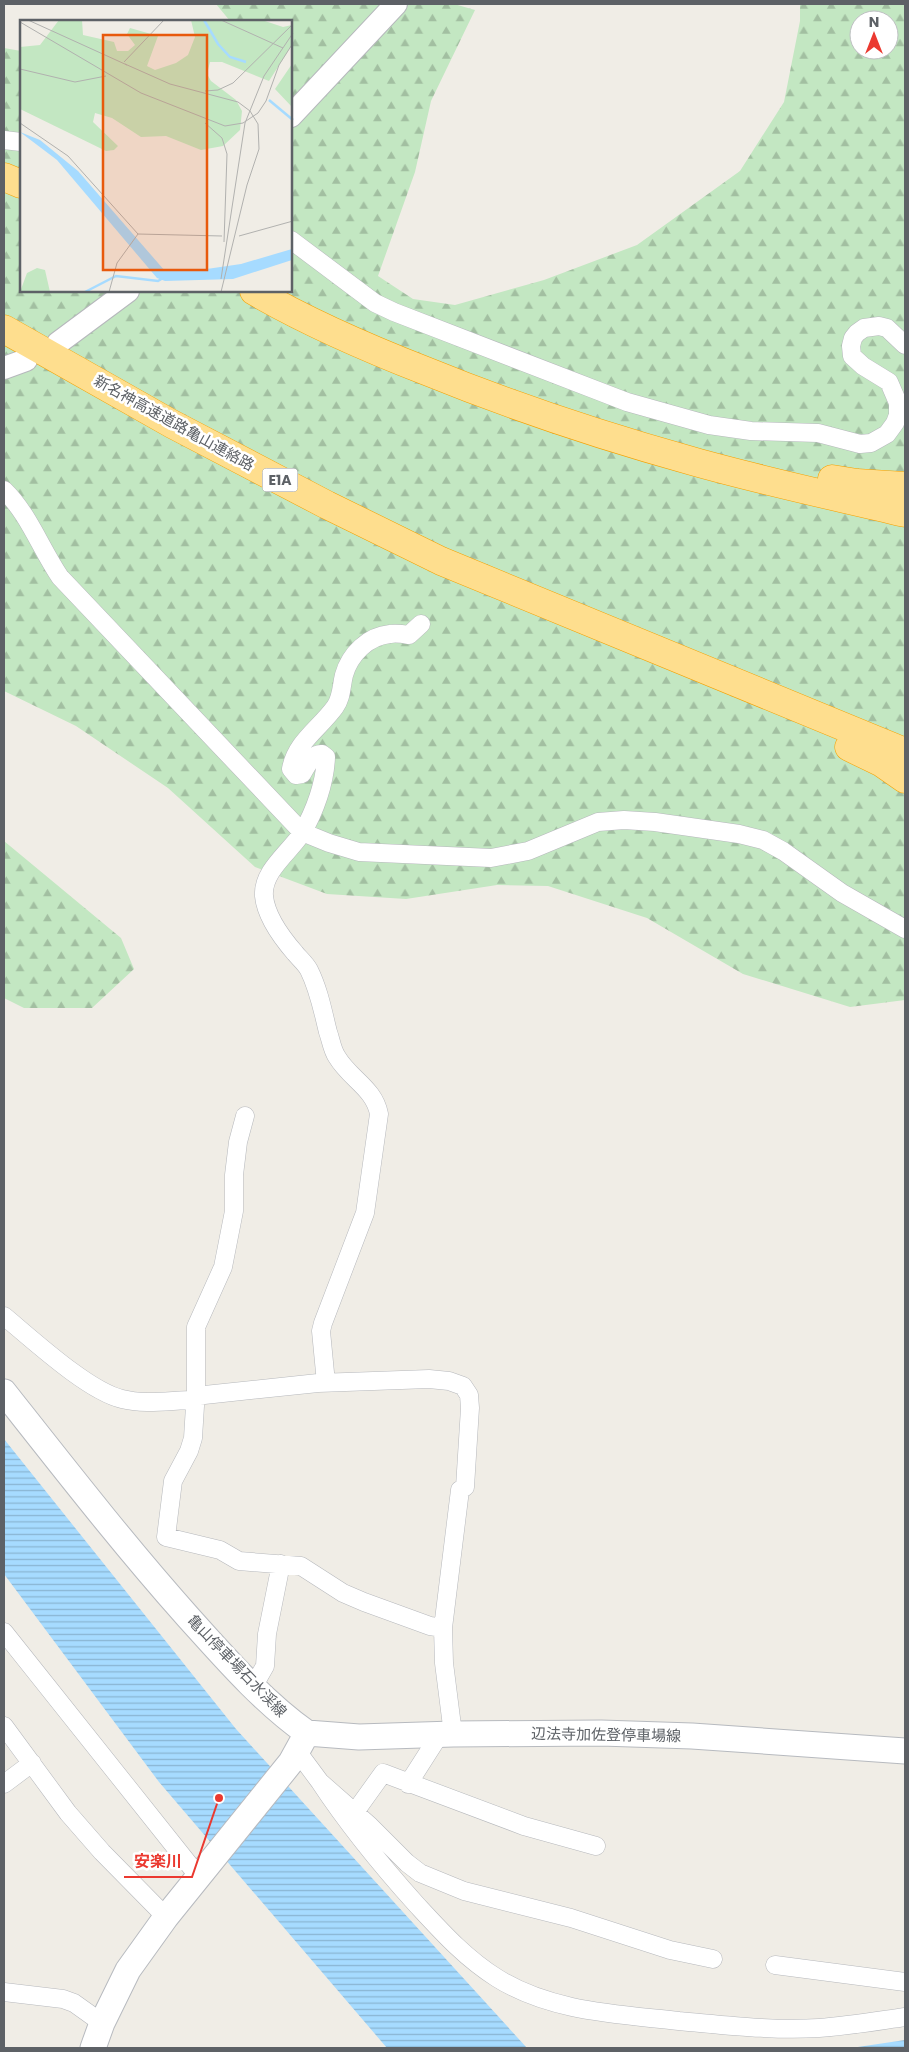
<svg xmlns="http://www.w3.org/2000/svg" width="909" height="2052" viewBox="0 0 909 2052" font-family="Poppins,'Noto Sans JP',sans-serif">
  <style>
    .forest { fill: url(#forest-firs); fill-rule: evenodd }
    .water { fill: url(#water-rules) }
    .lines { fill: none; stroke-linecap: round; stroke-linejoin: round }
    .minor-casing { stroke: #b6b8bc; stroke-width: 19 }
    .tertiary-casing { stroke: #b6b8bc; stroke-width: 24 }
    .secondary-casing { stroke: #b7babf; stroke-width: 27 }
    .motorway-casing { stroke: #f5a100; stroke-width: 29 }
    .minor { stroke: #fff; stroke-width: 18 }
    .tertiary { stroke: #fff; stroke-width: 22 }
    .secondary { stroke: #fff; stroke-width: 25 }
    .motorway { stroke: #fede8e; stroke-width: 28 }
    .labels { text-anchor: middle; stroke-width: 5; stroke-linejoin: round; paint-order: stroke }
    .shield { fill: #fff; stroke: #8e9094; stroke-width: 1 }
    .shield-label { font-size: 14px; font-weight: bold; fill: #5d6166 }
    .street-label { font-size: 15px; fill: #5d6166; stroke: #fff }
    .inset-river { fill: none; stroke: #a6dbff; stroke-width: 2.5 }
    .inset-road { fill: none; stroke: #b1b1af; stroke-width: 1 }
    .view { fill: #e8590c; fill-opacity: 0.15; stroke: #e8590c; stroke-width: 2.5 }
    .inset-edge { fill: none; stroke: #5d6166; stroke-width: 2.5 }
    .leader { fill: none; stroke: #eb3930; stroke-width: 2 }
    .callout-dot { fill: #eb3930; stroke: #fff; stroke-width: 2 }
    .callout-label { font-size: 16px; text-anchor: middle; font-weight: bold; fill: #eb3930; stroke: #fff; stroke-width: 5; stroke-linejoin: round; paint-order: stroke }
  </style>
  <defs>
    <pattern id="forest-firs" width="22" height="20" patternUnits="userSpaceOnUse" patternTransform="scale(1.25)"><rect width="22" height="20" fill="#c3e7c2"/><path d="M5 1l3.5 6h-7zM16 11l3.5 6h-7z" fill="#a2bfa1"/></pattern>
    <pattern id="water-rules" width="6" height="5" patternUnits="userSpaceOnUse" patternTransform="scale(1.25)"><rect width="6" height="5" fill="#a6dbff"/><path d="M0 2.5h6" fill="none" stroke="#8ab5d2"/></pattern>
  </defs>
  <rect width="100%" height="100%" fill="#f0ede6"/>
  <path class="forest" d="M 216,4 L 454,4 L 475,10 L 431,101 L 415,172 L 378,276 L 413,299 L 455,305 L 544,280 L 637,245 L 740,171 L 784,102 L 800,21 L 800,4 L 905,4 L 905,1000 L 850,1007 L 743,974 L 647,918 L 548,886 L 497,885 L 406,899 L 327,894 L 255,867 L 168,788 L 76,726 L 4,691 L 4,48 L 21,51 L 21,291 L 291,291 L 291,21 L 230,21 ZM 859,20 L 889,20 L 889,50 L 859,50 Z
    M 4,841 L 121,938 L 134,969 L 92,1008 L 24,1008 L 4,998 Z"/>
  <path class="water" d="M 4,1439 L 236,1729 L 527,2048 L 387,2048 L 159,1782 L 4,1574 Z
    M 905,2040 L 905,2048 L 851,2048 Z"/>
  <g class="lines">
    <defs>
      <path id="minor" d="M 4,140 L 21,142
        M 291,240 L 375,303 L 394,312 L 627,402 L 709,425 L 751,431 L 818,433 L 860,444 L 871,443 L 887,434 L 895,423 L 898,415 L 898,403 L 889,382 L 863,366 L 852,356 L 851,346 L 853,338 L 857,333 L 864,328 L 879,326 L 887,328 L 905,345
        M 4,490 C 28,513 41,549 60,577 L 302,832 L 329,843 L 359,852 L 491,858 L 528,851 L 598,822 L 624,820 L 655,822 L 739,834 L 763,840 L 783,851 L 842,893 L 905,929
        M 245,1116 L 238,1142 L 234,1175 L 234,1211 L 223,1267 L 196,1327 L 196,1390 L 193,1438 L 189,1451 L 173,1481 L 166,1537 L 220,1550 L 239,1561 L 301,1566 L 343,1593 L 364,1602 L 430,1626 L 443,1628
        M 4,1316 C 33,1340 88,1391 122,1399 C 145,1405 172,1400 195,1400
        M 326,1383 L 321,1331 L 323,1323 L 365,1213 L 379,1114 C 374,1088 350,1079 337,1057 C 332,1050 331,1040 328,1032 C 323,1012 319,990 309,970 C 306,964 299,958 295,953 C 282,938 266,917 264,896 C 262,871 290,852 302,833 C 315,811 325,783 326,757 L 322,754 C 312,753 307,766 302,774 L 296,775 L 291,769 C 296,742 319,729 335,707 C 342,697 341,687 344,675 C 350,654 368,636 390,634 C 396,633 403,634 409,635 L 421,624
        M 195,1396 L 318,1383 L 429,1379 L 449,1381 L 463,1386 L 469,1395 L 470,1408 L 465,1487 L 460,1490 L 443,1628 L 444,1663 L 453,1734
        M 4,1632 L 199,1877
        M 253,1687 L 265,1666 L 267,1634 L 281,1564
        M 4,1726 L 68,1813 L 102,1852 L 166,1917
        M 297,1751 L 320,1782 L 370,1826 L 407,1863 L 420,1873 L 464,1891 L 571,1918 L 670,1950 L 713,1959
        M 320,1782 C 349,1826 381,1865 416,1904 C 441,1931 465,1958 497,1978 C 551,2012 618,2014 679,2021 C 725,2025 773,2031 819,2028 C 848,2026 877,2021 905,2017
        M 4,1784 L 32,1763
        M 408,1784 L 440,1734
        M 355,1812 L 383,1773 L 524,1826 L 596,1846
        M 775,1965 L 905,1982
        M 4,1992 L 63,1999 L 74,2003 L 102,2023"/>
      <path id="tertiary" d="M 291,116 L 396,4
        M 58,343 L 128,291
        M 4,368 L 26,360"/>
      <path id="secondary" d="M 4,1392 C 64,1468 123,1544 188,1617 C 225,1658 262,1701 307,1733 L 291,1762 L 166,1917 L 128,1970 L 102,2023 L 93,2048
        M 307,1733 L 359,1737 L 453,1734 L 601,1733 L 692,1736 L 905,1751"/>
      <path id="motorway" d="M 4,177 L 21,184
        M 254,291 C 309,323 367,348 426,371 C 512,406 602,436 692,461 C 762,481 834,496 905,513
        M 4,329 L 172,424 L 327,505 L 441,561 L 905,752
        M 832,479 L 857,483 L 905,486
        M 849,747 L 882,763 L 905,779"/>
    </defs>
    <use href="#minor" class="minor-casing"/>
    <use href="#tertiary" class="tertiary-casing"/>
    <use href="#secondary" class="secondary-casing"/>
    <use href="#motorway" class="motorway-casing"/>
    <use href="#minor" class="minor"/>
    <use href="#tertiary" class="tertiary"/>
    <use href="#secondary" class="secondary"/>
    <use href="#motorway" class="motorway"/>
  </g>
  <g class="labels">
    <rect class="shield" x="262.5" y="468.5" width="35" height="23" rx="4"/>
    <g class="shield-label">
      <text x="280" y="485">E1A</text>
    </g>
    <g class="street-label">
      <text transform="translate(174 423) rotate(29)" y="5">新名神高速道路亀山連絡路</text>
      <text transform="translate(237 1666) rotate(46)" y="5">亀山停車場石水渓線</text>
      <text transform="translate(606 1735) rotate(1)" y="5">辺法寺加佐登停車場線</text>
    </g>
  </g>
  <g transform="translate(20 20)">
    <rect width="272" height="272" fill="#f0ede6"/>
    <path d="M 39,0 L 62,0 L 63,15 L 94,22 L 97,31 L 108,31 L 115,25 L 107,14 L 110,8 L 138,16 L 127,46 L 135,50 L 156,43 L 168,35 L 175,17 L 171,0 L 242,0 L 263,7 L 272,5 L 272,25 L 249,61 L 202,42 L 190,42 L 187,54 L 191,61 L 216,80 L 222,91 L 220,110 L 203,126 L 181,130 L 146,116 L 121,117 L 92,98 L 75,93 L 73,102 L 98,126 L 94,130 L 86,131 L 0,89 L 0,27 L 20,25 ZM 272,44 L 272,87 L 255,69 ZM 17,248 L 25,250 L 30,272 L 0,272 L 7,253 Z" fill="#c3e7c2"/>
    <path d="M 0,112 L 20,120 L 58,151 L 145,251 L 173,251 L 221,244 L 272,229 L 272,240 L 213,259 L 145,261 L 137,258 L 37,140 Z" fill="#a6dbff"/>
    <path class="inset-river" d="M 184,0 L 198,24 L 210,37 L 226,42M 249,80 L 273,100M 65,272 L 96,256 L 138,261 L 143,258"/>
    <path class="inset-road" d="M 8,0 L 107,45M 201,0 L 263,28M 0,2 L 121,73 L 205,106 L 223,103 L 238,93 L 246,81 L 259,45 L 273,23M 104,42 L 144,0M 105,44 L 150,64 L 218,82 L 230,91 L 238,104 L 239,129 L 227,165 L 201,272M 0,49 L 55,62 L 86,56M 185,71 L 198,70 L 213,63 L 273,4M 0,103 L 48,136 L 118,214 L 97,243 L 89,272M 185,103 L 202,118 L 207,134 L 204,222M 118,214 L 202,216M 219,216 L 273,201M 201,259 L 225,103 L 244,56 L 273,13"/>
    <path class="view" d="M 83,15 L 187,15 L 187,250 L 83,250 Z"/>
    <rect width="272" height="272" class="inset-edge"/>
  </g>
  <path class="leader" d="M219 1798L192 1877H124"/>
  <circle class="callout-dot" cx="219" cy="1798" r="5"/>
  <g class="callout-label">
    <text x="158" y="1867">安楽川</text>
  </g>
  <rect width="909" height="2052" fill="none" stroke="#5d6166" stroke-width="10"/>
  <g transform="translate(874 35)"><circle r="24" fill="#ffffff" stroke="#bec0c2"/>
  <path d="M0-4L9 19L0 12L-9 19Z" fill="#eb3930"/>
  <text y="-8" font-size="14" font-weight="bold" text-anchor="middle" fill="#5d6166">N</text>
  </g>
</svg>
